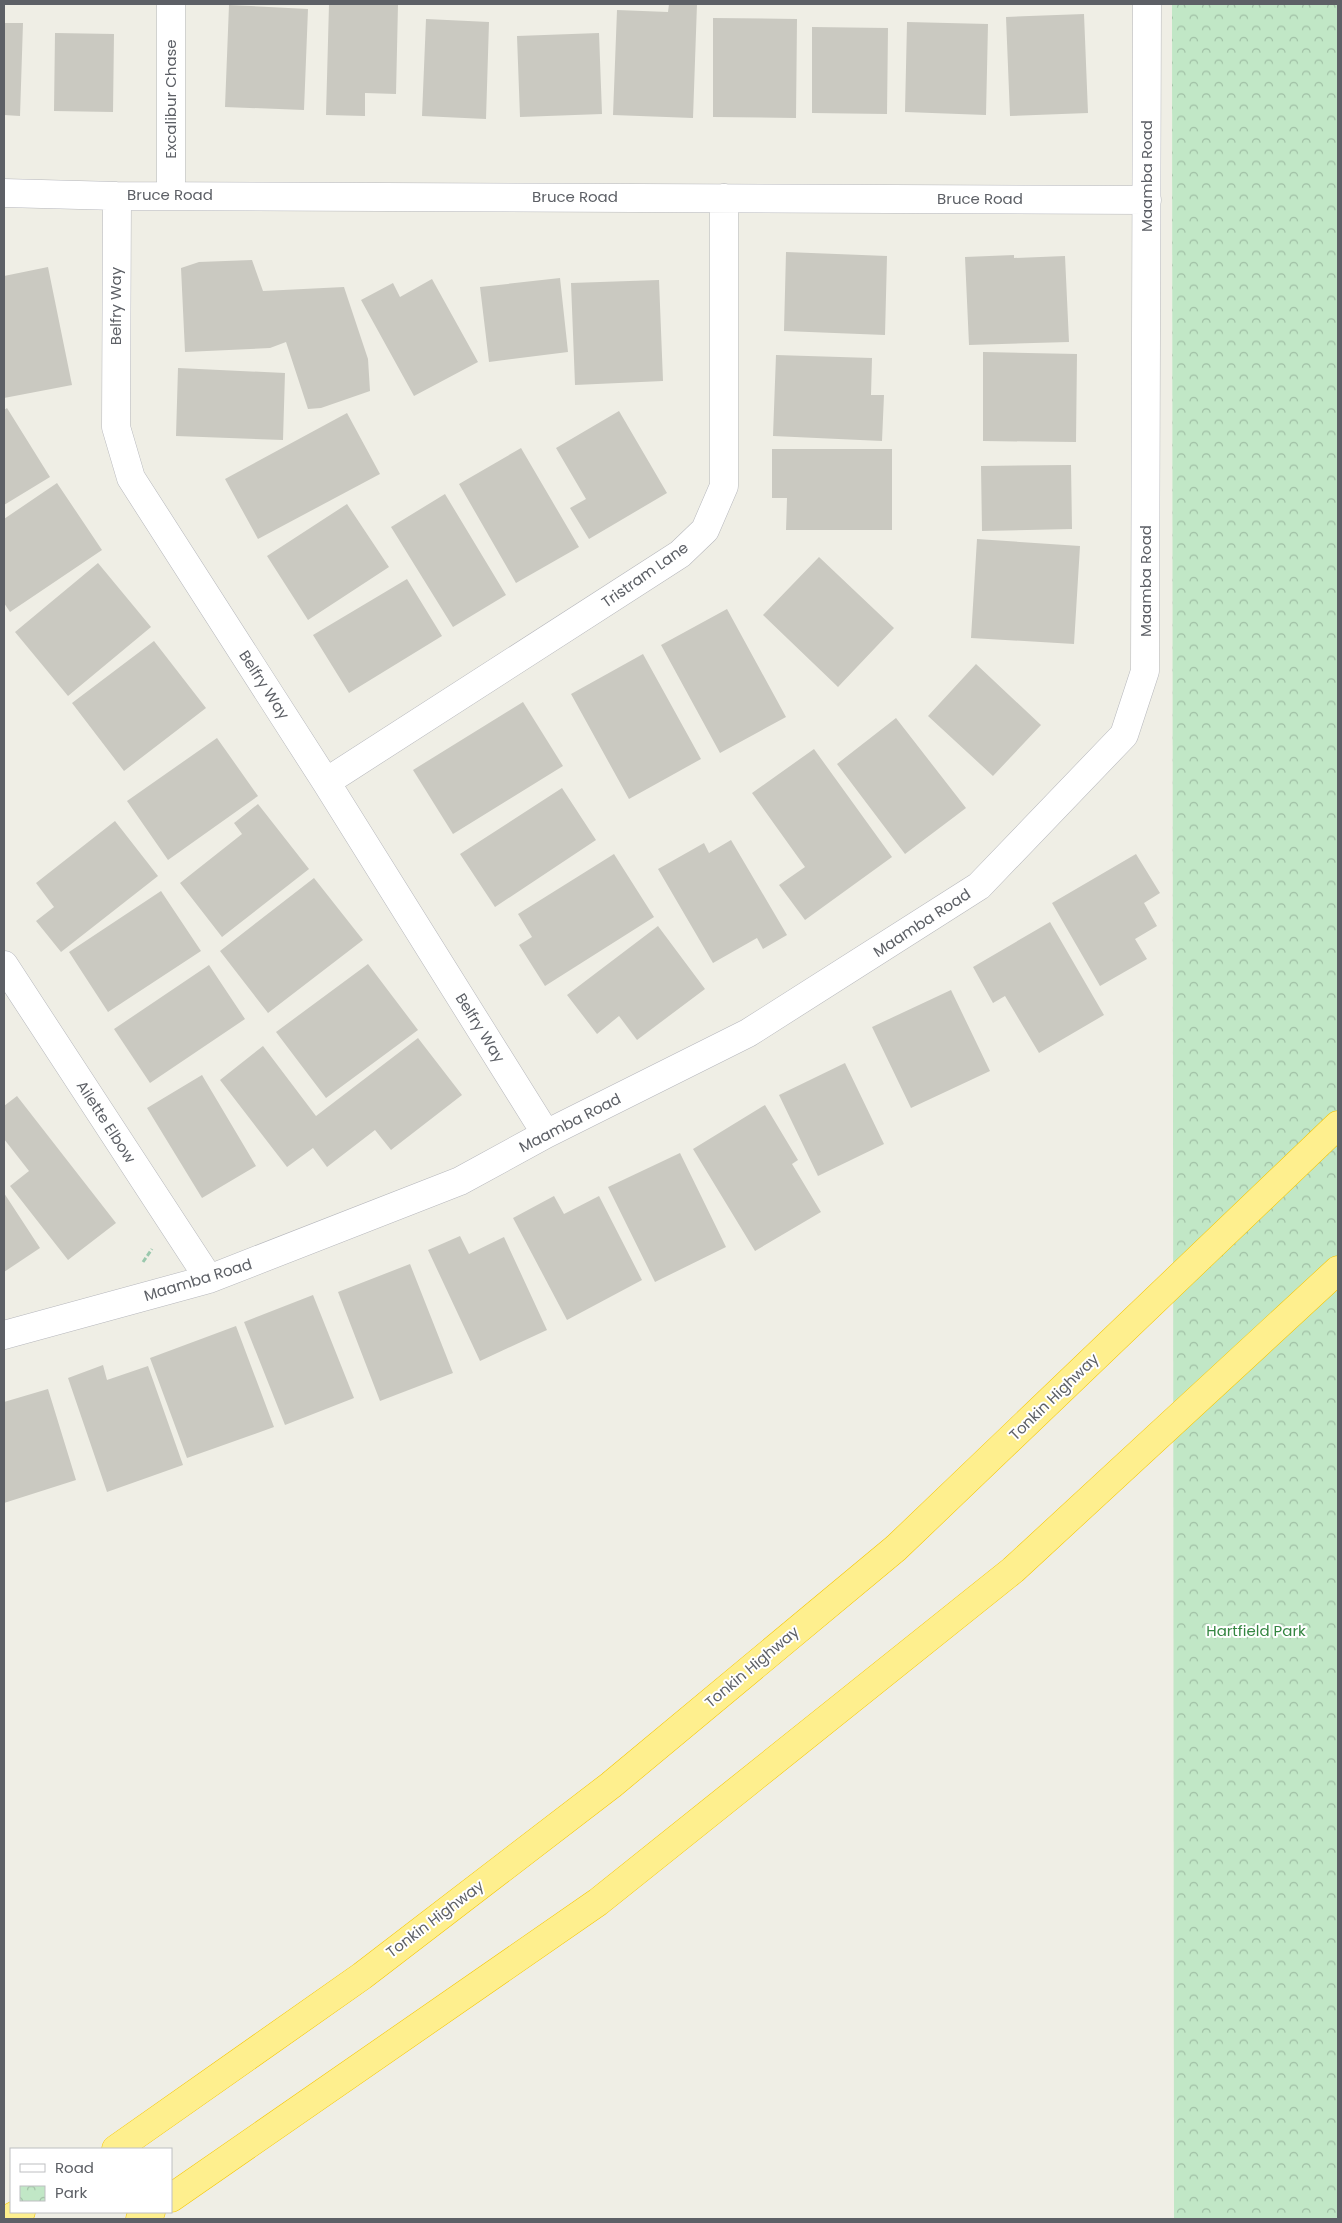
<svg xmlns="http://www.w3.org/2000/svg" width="1342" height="2223" viewBox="0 0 1342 2223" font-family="Poppins,sans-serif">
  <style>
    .park { fill: url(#park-crowns) }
    .building { fill: #cac9c1 }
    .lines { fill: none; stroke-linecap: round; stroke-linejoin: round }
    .minor-casing { stroke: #b6b7bc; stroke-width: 29 }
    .highway-casing { stroke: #f5c600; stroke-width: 29 }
    .path { stroke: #9ac8ad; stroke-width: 3; stroke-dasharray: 5 2.5; stroke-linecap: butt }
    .minor { stroke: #fff; stroke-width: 28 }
    .highway { stroke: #feef8e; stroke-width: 28 }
    .labels { text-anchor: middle; stroke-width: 4; stroke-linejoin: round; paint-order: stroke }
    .street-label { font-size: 15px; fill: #5d6066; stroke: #fff }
    .park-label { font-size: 15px; fill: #348641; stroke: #fff }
  </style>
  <defs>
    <pattern id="park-crowns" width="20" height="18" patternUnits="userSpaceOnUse" patternTransform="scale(1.25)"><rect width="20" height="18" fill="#c1e7c6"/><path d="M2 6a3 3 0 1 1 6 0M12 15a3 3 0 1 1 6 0" fill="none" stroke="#a0bfa5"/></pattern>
  </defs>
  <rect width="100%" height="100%" fill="#efeee5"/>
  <path class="park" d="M 1172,4 L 1338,4 L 1338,2219 L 1174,2219 Z"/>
  <path class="building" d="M 329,4 L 398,4 L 396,94 L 365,93 L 365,116 L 326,115 Z
    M 669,4 L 697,4 L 693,118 L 613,115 L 617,10 L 668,12 Z
    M 229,5 L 308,9 L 304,110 L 225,107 Z
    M 1084,14 L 1088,113 L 1010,116 L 1006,17 Z
    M 713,18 L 797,19 L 796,118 L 713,117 Z
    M 426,19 L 489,22 L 486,119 L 422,116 Z
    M 907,22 L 988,24 L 986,115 L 905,112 Z
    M 4,23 L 23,23 L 20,116 L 4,115 Z
    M 812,27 L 888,28 L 887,114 L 812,113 Z
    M 55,33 L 114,34 L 113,112 L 54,111 Z
    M 599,33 L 602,114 L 520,117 L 517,36 Z
    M 786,252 L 887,256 L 885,335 L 784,331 Z
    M 1014,255 L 1014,258 L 1065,256 L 1069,342 L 969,345 L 965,257 Z
    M 252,260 L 263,291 L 344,287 L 368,359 L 370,391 L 321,408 L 308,409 L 286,342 L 270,348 L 185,352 L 181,268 L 199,262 Z
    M 48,267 L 72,385 L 4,398 L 4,276 Z
    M 560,278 L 568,352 L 489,362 L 480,287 Z
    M 432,279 L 478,362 L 414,396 L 361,300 L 393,283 L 400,297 Z
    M 659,280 L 663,381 L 575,385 L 571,283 Z
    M 983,352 L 1077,354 L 1076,442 L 983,441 Z
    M 776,355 L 872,358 L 871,395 L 884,395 L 882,441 L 773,436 Z
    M 178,368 L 285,373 L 283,440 L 176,436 Z
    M 7,408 L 50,477 L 4,505 L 4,410 Z
    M 619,411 L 667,493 L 589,539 L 570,508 L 586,499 L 556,448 Z
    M 347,413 L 380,474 L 258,539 L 225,479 Z
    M 521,448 L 579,547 L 516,583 L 459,484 Z
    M 772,449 L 892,449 L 892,530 L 786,530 L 787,498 L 772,498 Z
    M 1071,465 L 1072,529 L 982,531 L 981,466 Z
    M 57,483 L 102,550 L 10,612 L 4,603 L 4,519 Z
    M 445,494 L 506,595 L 453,627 L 391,527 Z
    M 347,504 L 389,567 L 308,620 L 267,556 Z
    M 977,539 L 1080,546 L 1074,644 L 971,638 Z
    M 819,557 L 894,628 L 838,687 L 763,615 Z
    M 98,563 L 151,627 L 68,696 L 15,632 Z
    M 407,579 L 442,636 L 349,693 L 313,635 Z
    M 727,609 L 786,717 L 720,753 L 661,645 Z
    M 154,641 L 206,708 L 124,771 L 72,703 Z
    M 643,654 L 701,759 L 629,799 L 571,694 Z
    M 976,664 L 1041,725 L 993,776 L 928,716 Z
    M 523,702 L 563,766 L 453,834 L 413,770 Z
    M 896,718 L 966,808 L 905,854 L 837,764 Z
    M 217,738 L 258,796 L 168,860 L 127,801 Z
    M 814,749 L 892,857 L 805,920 L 779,885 L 805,867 L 752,793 Z
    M 562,788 L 596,840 L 495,907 L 460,854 Z
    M 258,804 L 309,869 L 222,937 L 180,883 L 242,834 L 234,823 Z
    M 115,821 L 158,876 L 61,952 L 36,921 L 54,907 L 36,883 Z
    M 731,840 L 787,935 L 763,949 L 757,938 L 713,963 L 658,869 L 704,843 L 709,853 Z
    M 614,854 L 654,917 L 545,986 L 519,945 L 532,937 L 518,914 Z
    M 1136,854 L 1160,893 L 1144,903 L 1157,926 L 1135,939 L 1147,959 L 1100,986 L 1052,903 Z
    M 314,878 L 363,940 L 268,1013 L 220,951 Z
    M 161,891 L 201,951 L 108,1012 L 69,952 Z
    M 1050,922 L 1104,1015 L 1039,1053 L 1005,996 L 993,1003 L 973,967 Z
    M 658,926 L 705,989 L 637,1040 L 619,1016 L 597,1034 L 567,995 Z
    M 368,964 L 418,1030 L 326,1098 L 276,1032 Z
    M 209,965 L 245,1019 L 150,1083 L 114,1029 Z
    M 951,990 L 990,1071 L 911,1108 L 872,1027 Z
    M 418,1038 L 462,1095 L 391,1150 L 375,1130 L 327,1167 L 313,1148 L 287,1167 L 220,1080 L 263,1046 L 316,1116 Z
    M 845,1063 L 884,1144 L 818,1176 L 779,1095 Z
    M 202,1075 L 256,1166 L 202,1198 L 147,1108 Z
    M 17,1096 L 116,1223 L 68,1260 L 10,1186 L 29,1171 L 4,1139 L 4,1106 Z
    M 765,1105 L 798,1160 L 792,1164 L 821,1212 L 755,1251 L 693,1149 Z
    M 680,1153 L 726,1247 L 655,1282 L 608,1187 Z
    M 4,1193 L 40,1248 L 4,1272 Z
    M 554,1196 L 564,1214 L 599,1196 L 642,1280 L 567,1320 L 513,1218 Z
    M 460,1236 L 469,1254 L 504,1237 L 547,1330 L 480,1361 L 428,1250 Z
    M 410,1264 L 453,1373 L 380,1401 L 338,1292 Z
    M 313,1295 L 354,1398 L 285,1425 L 244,1322 Z
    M 236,1326 L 274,1427 L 187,1458 L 150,1358 Z
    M 103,1365 L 107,1380 L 148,1366 L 183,1465 L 107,1492 L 68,1378 Z
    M 48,1389 L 76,1480 L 4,1503 L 4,1402 Z"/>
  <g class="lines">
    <defs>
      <path id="minor" d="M 171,4 L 171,195
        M 4,193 L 117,196 L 1147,200
        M 117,196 L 116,427 L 131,478 L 326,782 L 546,1134
        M 326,782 L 680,554 L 705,530 L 724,486 L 724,198
        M 4,965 L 209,1279
        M 4,1335 L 209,1279 L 460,1181 L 546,1134 L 748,1033 L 979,886 L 1124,735 L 1145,671 L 1147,4"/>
      <path id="highway" d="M 116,2149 L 362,1976 L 611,1785 L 896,1548 L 1338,1125
        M 171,2198 L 598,1902 L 1013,1570 L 1338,1270
        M 8,2219 L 21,2212
        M 140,2219 L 151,2212"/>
    </defs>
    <use href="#minor" class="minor-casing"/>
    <use href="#highway" class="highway-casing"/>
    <path class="path" d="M 143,1262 L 152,1249"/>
    <use href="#minor" class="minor"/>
    <use href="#highway" class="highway"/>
  </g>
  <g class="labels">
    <g class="street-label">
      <text transform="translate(171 99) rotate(-90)" y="5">Excalibur Chase</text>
      <text transform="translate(1147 176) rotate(-90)" y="5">Maamba Road</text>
      <text x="170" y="200">Bruce Road</text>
      <text x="575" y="202">Bruce Road</text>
      <text x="980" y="204">Bruce Road</text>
      <text transform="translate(116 306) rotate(-90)" y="5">Belfry Way</text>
      <text transform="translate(645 575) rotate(-35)" y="5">Tristram Lane</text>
      <text transform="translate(1146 581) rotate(-90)" y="5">Maamba Road</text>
      <text transform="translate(264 685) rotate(57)" y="5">Belfry Way</text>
      <text transform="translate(922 923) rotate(-33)" y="5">Maamba Road</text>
      <text transform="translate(480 1028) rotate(58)" y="5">Belfry Way</text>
      <text transform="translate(106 1122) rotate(57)" y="5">Ailette Elbow</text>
      <text transform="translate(570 1123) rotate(-27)" y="5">Maamba Road</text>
      <text transform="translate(198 1280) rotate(-17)" y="5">Maamba Road</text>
      <text transform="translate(1054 1397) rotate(-44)" y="5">Tonkin Highway</text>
      <text transform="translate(752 1667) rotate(-40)" y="5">Tonkin Highway</text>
      <text transform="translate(435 1919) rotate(-37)" y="5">Tonkin Highway</text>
    </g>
    <g class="park-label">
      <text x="1256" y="1636">Hartfield Park</text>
    </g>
  </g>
  <rect width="1342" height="2223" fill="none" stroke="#5d6066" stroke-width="10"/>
  <rect x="10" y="2148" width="162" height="65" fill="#ffffff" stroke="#bebfc2"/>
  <rect x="20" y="2164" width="25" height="8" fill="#ffffff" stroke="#bebfc2"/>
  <text x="55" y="2173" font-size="15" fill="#5d6066">Road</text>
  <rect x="20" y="2186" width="25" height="15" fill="url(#park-crowns)" stroke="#bebfc2"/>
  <text x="55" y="2198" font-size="15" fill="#5d6066">Park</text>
</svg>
